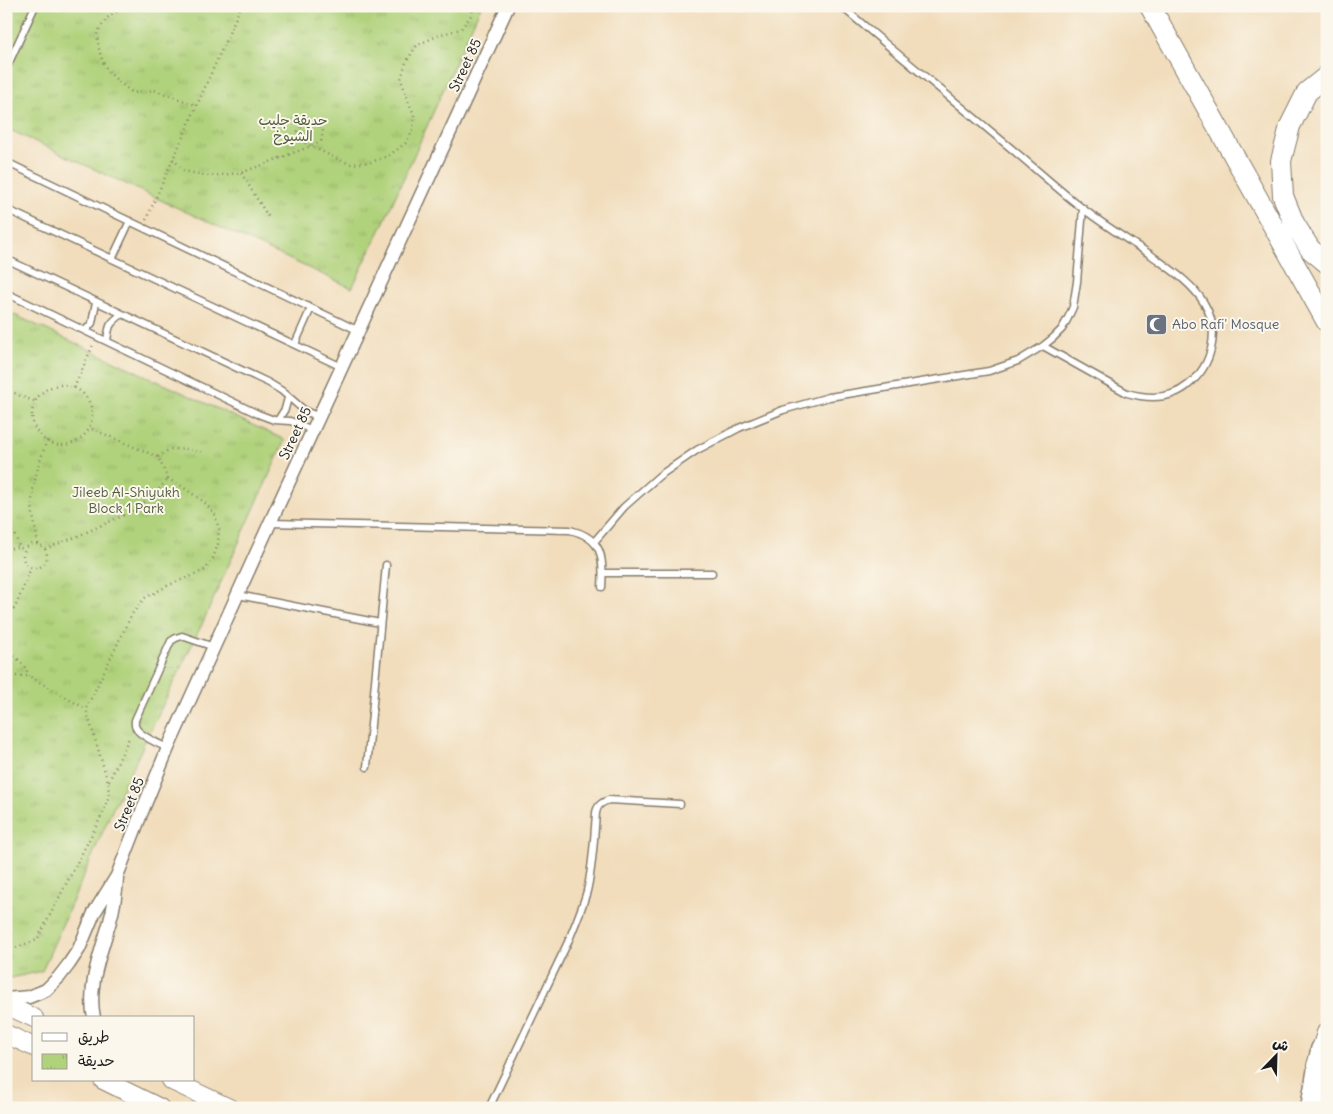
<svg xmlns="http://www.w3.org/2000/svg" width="1333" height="1114" viewBox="0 0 1333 1114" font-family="Delius,'Playpen Sans Arabic',sans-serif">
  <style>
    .park { fill: url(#park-tufts); stroke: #66774c }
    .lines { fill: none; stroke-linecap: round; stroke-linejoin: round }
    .service-casing { stroke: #867c6c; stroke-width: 9 }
    .minor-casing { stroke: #867c6c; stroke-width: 15 }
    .secondary-casing { stroke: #867c6c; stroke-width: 20 }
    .primary-casing { stroke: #867c6c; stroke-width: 22 }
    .motorway-casing { stroke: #867c6c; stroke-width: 25 }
    .path { stroke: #867c6c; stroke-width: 2.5; stroke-dasharray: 1 4; stroke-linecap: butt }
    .service { stroke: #fff; stroke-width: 6 }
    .minor { stroke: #fff; stroke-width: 12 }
    .secondary { stroke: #fff; stroke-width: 18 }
    .primary { stroke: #fff; stroke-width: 20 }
    .motorway { stroke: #fff; stroke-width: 22 }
    .labels { text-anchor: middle; stroke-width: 4; stroke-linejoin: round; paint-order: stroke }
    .street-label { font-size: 14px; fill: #1c1c1c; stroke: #fbf7ec }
    .park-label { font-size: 14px; fill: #505c3d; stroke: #fbf7ec }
    .worship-label { font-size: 14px; fill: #5b616d; stroke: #fbf7ec; text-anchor: start }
  </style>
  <defs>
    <pattern id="park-tufts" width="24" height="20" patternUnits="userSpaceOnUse" patternTransform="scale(1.25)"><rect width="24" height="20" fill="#b0d27b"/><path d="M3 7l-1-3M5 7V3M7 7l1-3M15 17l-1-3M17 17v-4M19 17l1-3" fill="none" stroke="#97b46a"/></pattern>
  </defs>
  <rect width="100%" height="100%" fill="#fbf7ec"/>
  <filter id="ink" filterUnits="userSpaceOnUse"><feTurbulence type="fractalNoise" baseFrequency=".02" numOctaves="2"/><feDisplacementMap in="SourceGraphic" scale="10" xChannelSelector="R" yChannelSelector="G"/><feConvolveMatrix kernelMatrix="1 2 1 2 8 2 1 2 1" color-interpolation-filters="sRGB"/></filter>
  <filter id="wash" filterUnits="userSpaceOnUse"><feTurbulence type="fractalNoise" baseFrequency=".0096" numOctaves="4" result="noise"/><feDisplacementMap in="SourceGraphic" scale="20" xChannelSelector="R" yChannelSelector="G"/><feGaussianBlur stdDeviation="1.12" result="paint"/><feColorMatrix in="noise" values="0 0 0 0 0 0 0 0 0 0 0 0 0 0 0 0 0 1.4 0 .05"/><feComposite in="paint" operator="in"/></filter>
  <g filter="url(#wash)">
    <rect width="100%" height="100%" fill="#f1ddbc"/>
    <path class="park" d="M 6,6 L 481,6 L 383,224 L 352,288 L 156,198 L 6,128 Z
      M 6,311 L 285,440 L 203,622 L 114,806 L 42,971 L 6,979 Z"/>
  </g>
  <g filter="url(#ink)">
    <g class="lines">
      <defs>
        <path id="service" d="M 841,6 C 894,51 947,95 1001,140 C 1028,162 1054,186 1082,208 C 1104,225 1128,240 1151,255 C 1170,269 1192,283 1204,303 C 1221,331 1212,366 1188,385 C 1170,400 1148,399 1127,393 L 1043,346
          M 6,69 L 35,6
          M 6,162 L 359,331
          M 6,209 L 342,367
          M 6,259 L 269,383 L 282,391 L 305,411 L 319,417
          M 112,259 L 130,221
          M 6,293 L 258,414 L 274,420 L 290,421 L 299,424 L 313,431
          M 85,331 L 92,323 L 96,302
          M 107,341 C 109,325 109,324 122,314
          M 295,344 L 311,308
          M 278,420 L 285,409 L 288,398
          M 270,523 L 570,530 C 603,538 604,558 602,587
          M 594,542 L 624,507 L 659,476 L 697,450 L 739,428 L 783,410 L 829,397 L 989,371 L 1018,361 L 1043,346 L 1053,338 L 1062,329 L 1068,318 L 1073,307 L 1077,282 L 1083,208
          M 603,573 L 712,573
          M 238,595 L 380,623
          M 168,748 C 161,745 139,735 136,728 C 134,725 135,724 135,720 L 171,641 L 176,638 L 182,636 L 214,647
          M 367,767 L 386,565
          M 489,1108 L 568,942 C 575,925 582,909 587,891 C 593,866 594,839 596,813 C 597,805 602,802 609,800 L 680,804"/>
        <path id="minor" d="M 6,999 L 29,997 L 46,990 L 59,977 L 69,964 L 79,949 L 94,913 L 117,876 L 141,814 L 168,748 L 270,523 L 508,6
          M 94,1018 C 87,985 101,953 110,921 C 114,907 116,893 117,879"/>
        <path id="secondary" d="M 6,1005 L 34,1018
          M 6,1034 L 34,1047
          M 103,1080 L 160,1108
          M 170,1080 L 229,1108"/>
        <path id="primary" d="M 1150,6 L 1327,322
          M 1327,76 L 1307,92 L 1290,126 L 1281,161 L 1283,196 L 1294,223 L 1310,249 L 1327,263
          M 1317,1066 L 1327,1033"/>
        <path id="motorway" d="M 1312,1108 L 1322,1050"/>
      </defs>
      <use href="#service" class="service-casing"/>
      <use href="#minor" class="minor-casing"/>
      <use href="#secondary" class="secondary-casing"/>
      <use href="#primary" class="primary-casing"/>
      <use href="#motorway" class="motorway-casing"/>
      <path class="path" d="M 125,6 L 107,18 L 97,33 C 100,67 107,73 133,93 L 154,90 L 196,105
        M 173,159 L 184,171 L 209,176 L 241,173 L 311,146 L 321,141 L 323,130 L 316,121 L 305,122 L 298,131 L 301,141 L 333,157 L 350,164 L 371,162 L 388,156 L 406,143 L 413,130 L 414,114 L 408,101 L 401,79 L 406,62 L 417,45 L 442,34 L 461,29 L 472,14 L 473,6
        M 241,173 L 269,218
        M 146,220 L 241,6
        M32 415a30 30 0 1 1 60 0a30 30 0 1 1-60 0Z
        M 6,388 L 20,396 L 34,401
        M 74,388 L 93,345
        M 158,457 L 170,449 L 186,449 L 205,453
        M 6,523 L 16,537 L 19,547
        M 38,544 C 36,532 33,518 32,505 C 32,482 40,461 47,440
        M23 556a12 12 0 1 1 24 0a12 12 0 1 1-24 0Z
        M 6,549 L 19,547 L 25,550
        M 45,549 L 78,536 L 131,512 L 154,495 L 168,479
        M 6,616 L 15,608 L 31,568
        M 6,650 C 17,658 24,663 29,676
        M 6,676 L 29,676 L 86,709
        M 109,781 L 130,736
        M 6,949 L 15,948 L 37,940 L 103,813 L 109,796 L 108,782 L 86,709 L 132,614 L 145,598 L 169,585 L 205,570 L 213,558 L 218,544 L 219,529 L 214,513 L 204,502 L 180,485 L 168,479 L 158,457 L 90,428"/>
      <use href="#service" class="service"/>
      <use href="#minor" class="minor"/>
      <use href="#secondary" class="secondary"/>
      <use href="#primary" class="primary"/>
      <use href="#motorway" class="motorway"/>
    </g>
  </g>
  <defs>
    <symbol id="mosque-square" viewBox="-11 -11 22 22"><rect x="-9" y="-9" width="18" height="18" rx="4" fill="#6b7280" stroke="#fbf7ec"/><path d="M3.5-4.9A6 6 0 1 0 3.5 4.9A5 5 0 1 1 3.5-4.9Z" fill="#fff"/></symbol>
  </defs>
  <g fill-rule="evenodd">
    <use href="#mosque-square" x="1144" y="312" width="25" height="25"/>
  </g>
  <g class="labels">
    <g class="street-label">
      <text transform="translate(465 65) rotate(-65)" y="5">Street 85</text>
      <text transform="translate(295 433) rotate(-65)" y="5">Street 85</text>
      <text transform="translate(129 804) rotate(-68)" y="5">Street 85</text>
    </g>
    <g class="park-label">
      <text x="293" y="125">حديقة جليب<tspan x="293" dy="16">الشيوخ</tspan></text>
      <text x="126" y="497">Jileeb Al-Shiyukh<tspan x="126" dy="16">Block 1 Park</tspan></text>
    </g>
    <g class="worship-label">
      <text x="1172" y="329">Abo Rafi' Mosque</text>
    </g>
  </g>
  <rect width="1333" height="1114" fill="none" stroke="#fbf7ec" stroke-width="25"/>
  <rect x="32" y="1016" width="162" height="65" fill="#fbf7ec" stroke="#a29f99"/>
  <rect x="42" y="1033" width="25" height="8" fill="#ffffff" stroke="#a29f99"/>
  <text x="78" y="1042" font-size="15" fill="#1c1c1c">طريق</text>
  <rect x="42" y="1054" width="25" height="15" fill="url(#park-tufts)" stroke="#a29f99"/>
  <text x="78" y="1066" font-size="15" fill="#1c1c1c">حديقة</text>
  <g transform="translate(1276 1056) rotate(23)" stroke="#fbf7ec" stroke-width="4" paint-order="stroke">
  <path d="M0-4L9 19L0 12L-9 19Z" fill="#1c1c1c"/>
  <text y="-8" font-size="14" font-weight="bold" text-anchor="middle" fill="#1c1c1c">ش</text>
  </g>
</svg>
